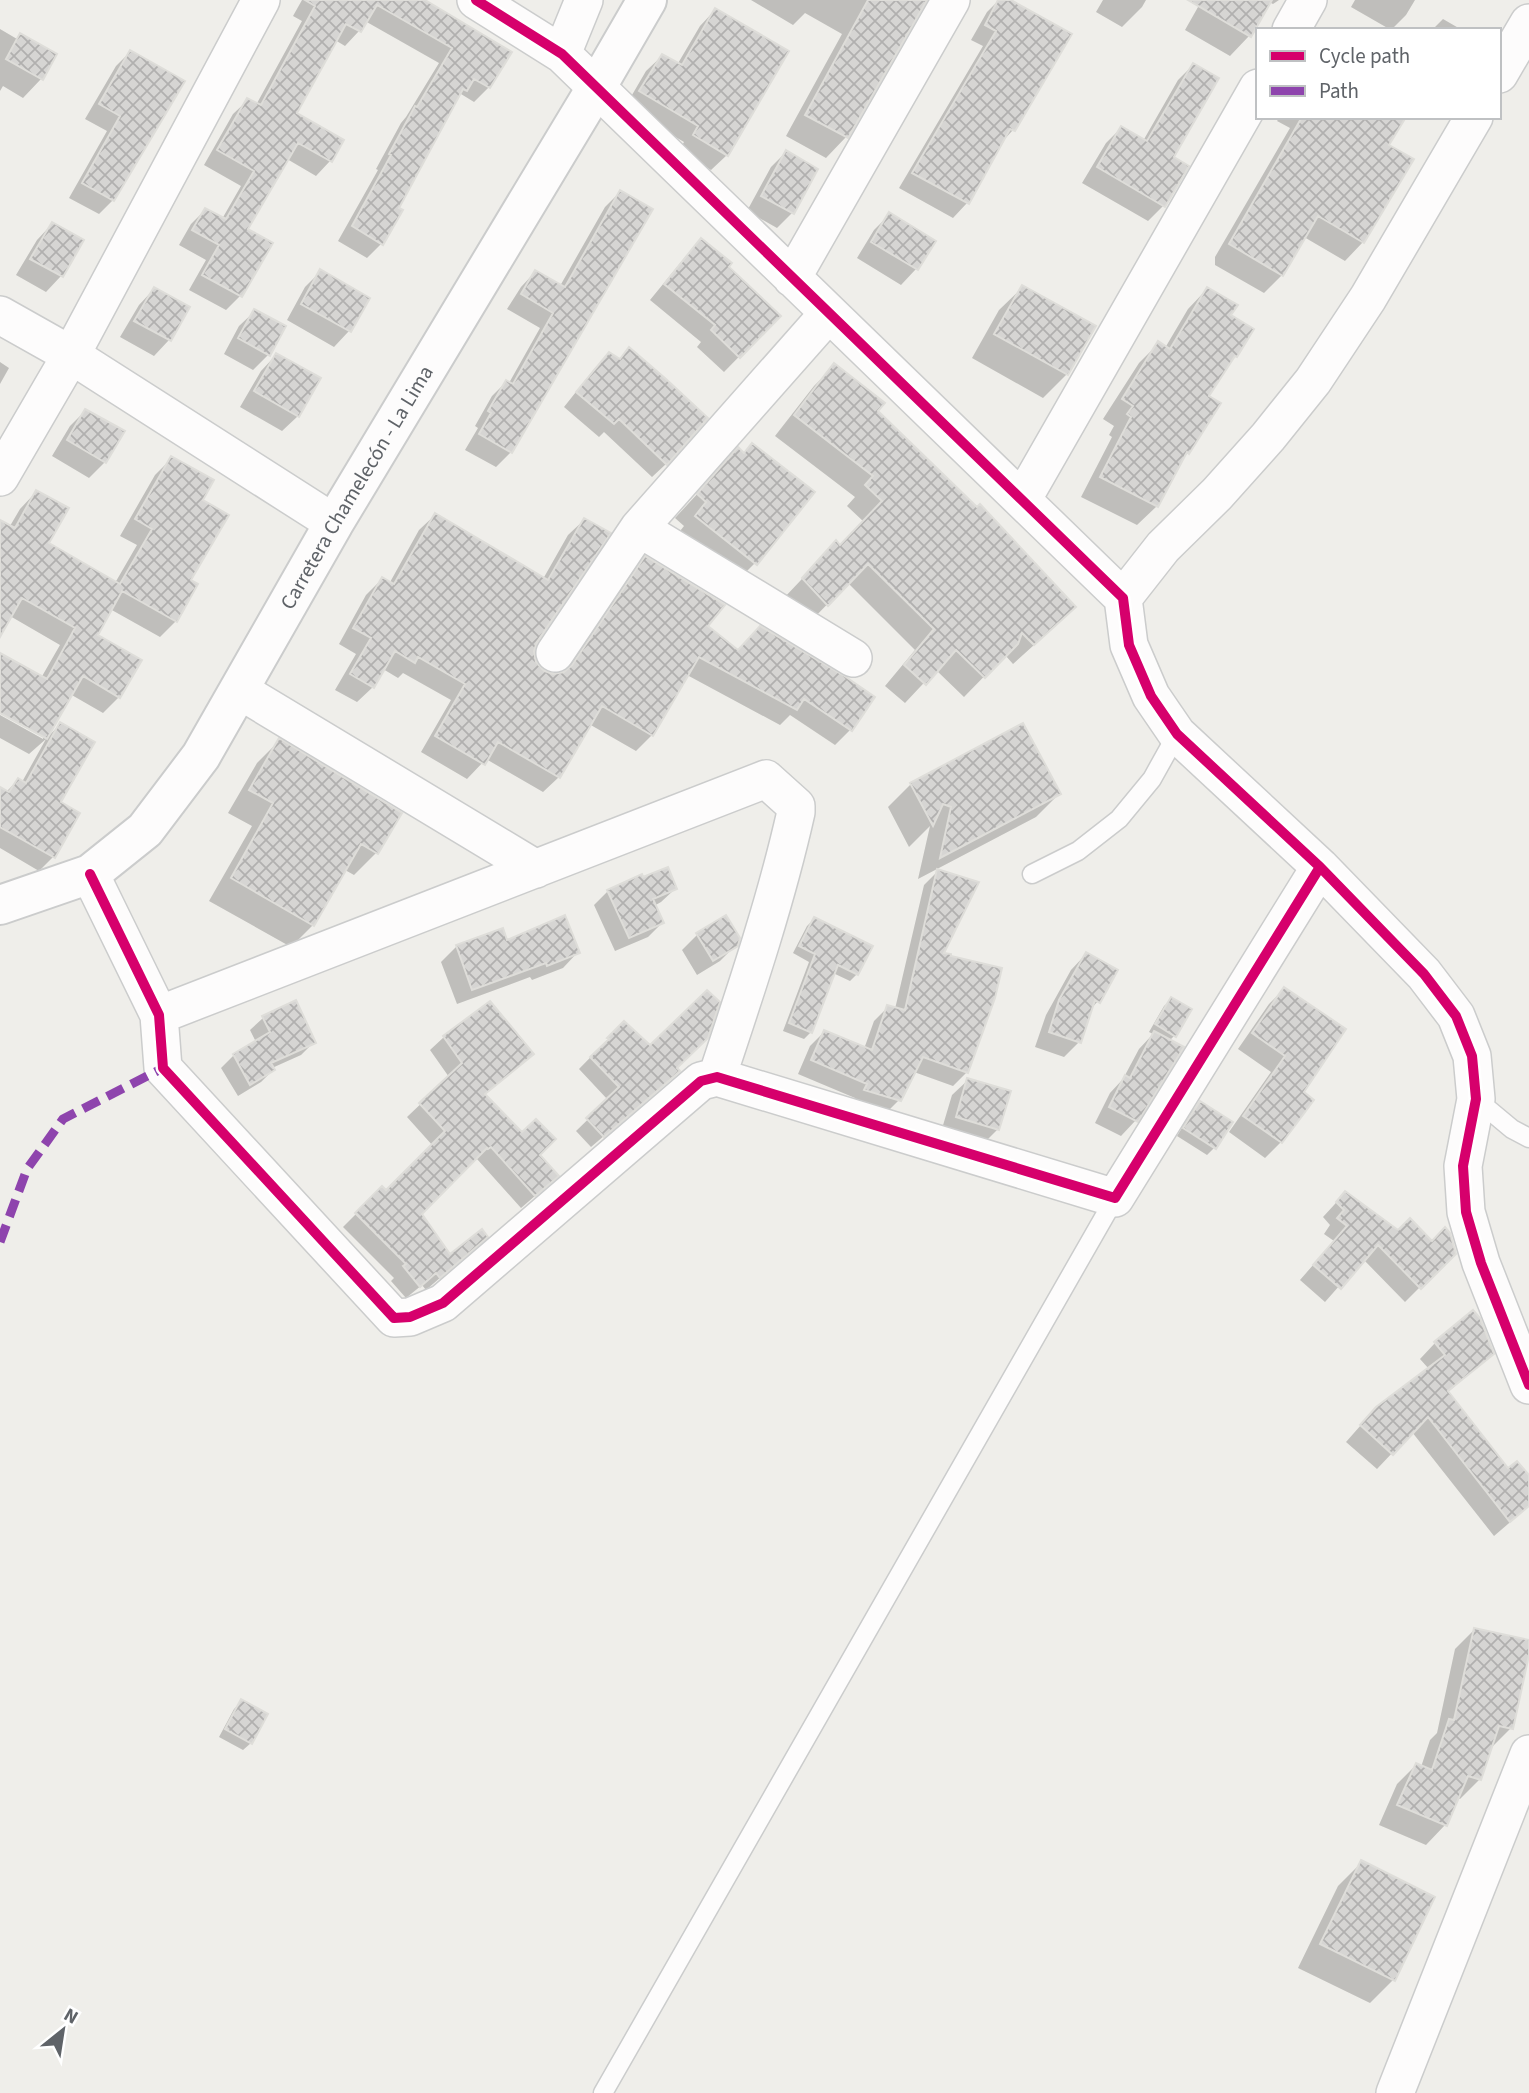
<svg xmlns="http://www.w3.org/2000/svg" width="1529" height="2093" viewBox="0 0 1529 2093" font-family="'Source Sans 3',sans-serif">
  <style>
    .shadow { fill: #0003 }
    .building { fill: url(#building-cross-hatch); stroke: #deddd9; stroke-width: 2 }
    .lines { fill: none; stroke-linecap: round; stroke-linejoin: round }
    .service-casing { stroke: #cbcccc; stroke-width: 21 }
    .minor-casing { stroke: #cbcccc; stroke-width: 40 }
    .tertiary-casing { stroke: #cbcccc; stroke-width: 42 }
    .service { stroke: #fdfcfc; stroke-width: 18 }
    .minor { stroke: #fdfcfc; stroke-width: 37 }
    .tertiary { stroke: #fdfcfc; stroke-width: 38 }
    .quiet { stroke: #8e44ad; stroke-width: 9; stroke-dasharray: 18 9; stroke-linecap: butt }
    .cycleway-casing { stroke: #fff; stroke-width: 15 }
    .cycleway { stroke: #d6006c; stroke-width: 10 }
    .labels { text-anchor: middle; stroke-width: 7; stroke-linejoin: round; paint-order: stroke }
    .street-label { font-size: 21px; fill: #5f6368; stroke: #fff }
  </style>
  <defs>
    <pattern id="building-cross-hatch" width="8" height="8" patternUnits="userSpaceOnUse" patternTransform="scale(1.75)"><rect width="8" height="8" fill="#d6d5d3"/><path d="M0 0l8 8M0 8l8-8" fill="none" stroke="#b1b0af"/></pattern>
  </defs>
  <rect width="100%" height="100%" fill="#efeeea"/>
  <path class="shadow" d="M 302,0 L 420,0 L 489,87 L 474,102 L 461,94 L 454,101 L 396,209 L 382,243 L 367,258 L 338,241 L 378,170 L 376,169 L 401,123 L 406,117 L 439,63 L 365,21 L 359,31 L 345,46 L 335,40 L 295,114 L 330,161 L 316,176 L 287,159 L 246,230 L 240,296 L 226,310 L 189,290 L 206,260 L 179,245 L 191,224 L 205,210 L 222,219 L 241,186 L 204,165 L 233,114 L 248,100 L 256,105 L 302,21 L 293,16 Z
    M 751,0 L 925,0 L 846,137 L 826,158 L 786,136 L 842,34 L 805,13 L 793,25 Z
    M 999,0 L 1007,0 L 1069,34 L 1013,130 L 1001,143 L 967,203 L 953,218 L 899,188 L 983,46 L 971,40 L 987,12 Z
    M 1103,0 L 1146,0 L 1142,7 L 1122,27 L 1096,12 Z
    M 1202,0 L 1279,0 L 1273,4 L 1269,2 L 1249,36 L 1230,56 L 1185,30 Z
    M 1355,0 L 1415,0 L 1406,15 L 1391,30 L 1351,7 Z
    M 715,10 L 727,155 L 711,170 L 679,151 L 684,142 L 625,107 L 646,71 L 662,56 L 677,65 L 700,26 Z
    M 1443,19 L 1462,30 L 1432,30 Z
    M 0,29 L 17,39 L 20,36 L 55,55 L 41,79 L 23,98 L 3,86 L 0,91 Z
    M 130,52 L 113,200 L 99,214 L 69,198 L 107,131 L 85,119 L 116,66 Z
    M 1193,65 L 1171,157 L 1187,166 L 1163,206 L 1148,221 L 1082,183 L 1106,143 L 1121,128 L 1143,141 L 1178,80 Z
    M 1280,117 L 1404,117 L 1387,145 L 1363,242 L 1345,261 L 1304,237 L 1282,275 L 1264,293 L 1215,265 L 1215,257 L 1290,128 L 1277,121 Z
    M 786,152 L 793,212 L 777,228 L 747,211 L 771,167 Z
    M 620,192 L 651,210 L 511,452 L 496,467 L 465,450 L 478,428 L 475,426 L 492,396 L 506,382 L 509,383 L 540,328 L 507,309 L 521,287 L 535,272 L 560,286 L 605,207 Z
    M 890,214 L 934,241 L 916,269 L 901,285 L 857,258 L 874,230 Z
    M 52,224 L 82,241 L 61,276 L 46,292 L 16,275 L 37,240 Z
    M 701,240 L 779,316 L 724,372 L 697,347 L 701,342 L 650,300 L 686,256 Z
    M 321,271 L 368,299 L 349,331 L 334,347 L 287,320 L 305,287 Z
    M 1023,287 L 1093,327 L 1067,374 L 1043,398 L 972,358 L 999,310 Z
    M 154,289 L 188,308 L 169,340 L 154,356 L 120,337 L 139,305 Z
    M 1207,289 L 1229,316 L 1236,356 L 1229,363 L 1207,396 L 1188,453 L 1181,459 L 1157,506 L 1137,525 L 1081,497 L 1112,437 L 1109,435 L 1114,426 L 1103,419 L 1139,363 L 1158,344 L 1165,348 L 1188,309 Z
    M 255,311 L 268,355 L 253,370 L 224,354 L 239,326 Z
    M 609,354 L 666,464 L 652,477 L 604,432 L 599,437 L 564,407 L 595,368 Z
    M 276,355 L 298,416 L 282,431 L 240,407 L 261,371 Z
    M 0,362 L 9,368 L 0,384 Z
    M 834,366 L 876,412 L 1054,627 L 1013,664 L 1005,655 L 964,697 L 936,670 L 905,703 L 885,686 L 915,650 L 848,583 L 807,625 L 783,599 L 836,543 L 840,547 L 864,522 L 847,506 L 855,497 L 775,436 L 814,386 Z
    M 85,411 L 122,432 L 105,462 L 89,478 L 52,456 L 70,426 Z
    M 738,450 L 759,559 L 735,583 L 673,540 L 684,526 L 675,518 Z
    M 172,458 L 200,501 L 188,581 L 176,621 L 160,637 L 110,609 L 96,635 L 119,697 L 103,713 L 70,694 L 47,738 L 60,724 L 58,803 L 53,857 L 39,871 L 0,848 L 0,789 L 6,792 L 18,780 L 22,782 L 46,739 L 29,754 L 0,738 L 0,715 L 43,739 L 43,735 L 0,711 L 0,655 L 41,678 L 60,645 L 10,616 L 0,631 L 0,543 L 20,509 L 36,492 L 46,543 L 115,583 L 137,545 L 120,536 L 155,475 Z
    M 435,515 L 543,579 L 568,535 L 584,520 L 532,651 L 534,662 L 543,672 L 553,676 L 563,674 L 630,574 L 646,559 L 706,626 L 737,652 L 850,730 L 835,745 L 790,715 L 780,725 L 687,675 L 652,735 L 636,751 L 589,724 L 559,777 L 543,792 L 486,759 L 467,779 L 421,752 L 451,700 L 403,673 L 398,678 L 383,669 L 373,687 L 357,702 L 335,690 L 356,654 L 339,644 L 366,595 L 382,579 L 389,584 L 419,530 Z
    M 279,741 L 376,853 L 354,875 L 345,870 L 313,925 L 291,947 L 209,901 L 252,826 L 228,813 L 257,763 Z
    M 911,784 L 1059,794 L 1036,817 L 918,879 L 930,826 L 909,847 L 888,807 Z
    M 938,871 L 941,954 L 967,1072 L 953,1086 L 914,1072 L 899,1100 L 885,1114 L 851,1104 L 855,1098 L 798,1074 L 810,1046 L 824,1032 L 864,1049 L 874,1021 L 888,1007 L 895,1009 L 924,885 Z
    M 675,889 L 661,902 L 654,906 L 662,923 L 648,937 L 615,951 L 594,905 L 608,891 Z
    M 725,918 L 736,945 L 720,961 L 697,975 L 682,950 L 697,935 Z
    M 814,919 L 857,974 L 850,981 L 833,973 L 811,1032 L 804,1039 L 783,1031 L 809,962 L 793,953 L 807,926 Z
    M 506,942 L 578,952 L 563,968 L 532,980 L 530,977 L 457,1004 L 441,962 L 457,946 Z
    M 1086,954 L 1098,1001 L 1090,1010 L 1079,1042 L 1064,1057 L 1035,1047 L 1046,1015 L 1071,970 Z
    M 1284,989 L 1301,1092 L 1312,1100 L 1281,1142 L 1265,1158 L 1229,1132 L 1271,1072 L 1238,1049 L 1269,1004 Z
    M 1172,999 L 1174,1036 L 1169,1041 L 1136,1120 L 1121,1136 L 1095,1123 L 1110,1093 L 1123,1079 L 1139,1049 L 1153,1034 L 1149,1032 L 1164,1006 Z
    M 490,1003 L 518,1067 L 484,1095 L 538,1155 L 543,1189 L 521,1208 L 477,1159 L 474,1161 L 473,1160 L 420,1214 L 450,1256 L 472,1250 L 426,1290 L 422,1285 L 406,1298 L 391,1281 L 394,1278 L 343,1227 L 382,1188 L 386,1192 L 433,1146 L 407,1117 L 449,1077 L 430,1050 L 444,1037 Z
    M 263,1018 L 314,1042 L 301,1055 L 272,1068 L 273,1070 L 261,1082 L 238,1096 L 221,1068 L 234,1055 L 256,1042 L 250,1030 Z
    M 624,1023 L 674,1068 L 666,1083 L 591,1147 L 576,1131 L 608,1100 L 579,1069 Z
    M 968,1080 L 998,1129 L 982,1145 L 941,1132 L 952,1095 Z
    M 1200,1103 L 1214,1148 L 1207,1155 L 1177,1136 L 1193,1110 Z
    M 1345,1193 L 1398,1232 L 1432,1243 L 1454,1253 L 1405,1302 L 1363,1259 L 1325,1302 L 1300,1280 L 1334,1241 L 1324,1234 L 1330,1225 L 1323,1217 Z
    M 1435,1343 L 1492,1353 L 1447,1393 L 1508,1471 L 1529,1478 L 1529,1506 L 1494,1536 L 1412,1432 L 1377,1469 L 1346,1442 L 1361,1425 L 1429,1369 L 1420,1359 Z
    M 1474,1630 L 1529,1642 L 1511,1728 L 1491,1748 L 1480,1779 L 1460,1799 L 1457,1798 L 1445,1825 L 1426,1845 L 1379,1825 L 1397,1784 L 1416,1765 L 1421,1767 L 1430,1740 L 1437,1733 L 1455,1649 Z
    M 241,1702 L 251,1743 L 243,1750 L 219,1737 L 234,1709 Z
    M 1362,1862 L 1393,1980 L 1370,2003 L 1298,1968 L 1338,1886 Z"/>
  <path class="building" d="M 305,0 L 425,0 L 512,52 L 490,88 L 474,79 L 467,91 L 463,89 L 399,208 L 403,210 L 383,245 L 352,226 L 391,155 L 389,154 L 415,106 L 417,107 L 452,48 L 377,5 L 361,32 L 346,24 L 297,113 L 344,140 L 332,162 L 298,143 L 248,229 L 273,243 L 242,297 L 202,275 L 219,245 L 192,230 L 205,208 L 226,219 L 254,171 L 217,150 L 247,98 L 261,105 L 315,6 Z
    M 868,0 L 927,0 L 848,138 L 805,115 Z
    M 998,0 L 1011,0 L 1072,34 L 1015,131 L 1010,129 L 969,204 L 912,173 L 996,31 L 985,25 Z
    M 1188,0 L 1272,0 L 1251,37 Z
    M 715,8 L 789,51 L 728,156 L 693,135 L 698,126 L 639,91 L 662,54 L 682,65 Z
    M 20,33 L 57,54 L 43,80 L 6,59 Z
    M 130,50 L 185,81 L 114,201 L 82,183 L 120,116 L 99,104 Z
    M 1193,63 L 1219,78 L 1174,157 L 1189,166 L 1165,207 L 1097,167 L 1121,126 L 1147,141 Z
    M 1302,117 L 1406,117 L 1389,145 L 1414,159 L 1364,243 L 1318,216 L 1283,276 L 1229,244 Z
    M 786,150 L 818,169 L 794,214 L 761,196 Z
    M 620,190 L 653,209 L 512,453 L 479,434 L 491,413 L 488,411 L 506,380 L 513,384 L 553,313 L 521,294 L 535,270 L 565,287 Z
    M 889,212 L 936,241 L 918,270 L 871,242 Z
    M 52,222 L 84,240 L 63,277 L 30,259 Z
    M 701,238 L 732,263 L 729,267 L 781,316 L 740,358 L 711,330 L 715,325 L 664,284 Z
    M 320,269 L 370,298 L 351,332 L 301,304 Z
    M 1022,285 L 1096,326 L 1068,375 L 994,334 Z
    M 154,287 L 190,307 L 171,341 L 134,321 Z
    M 1207,287 L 1238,305 L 1231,315 L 1254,329 L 1237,357 L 1235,356 L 1209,396 L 1221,403 L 1189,454 L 1187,452 L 1158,507 L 1100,477 L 1131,417 L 1127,414 L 1133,406 L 1122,399 L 1158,341 L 1170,349 Z
    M 254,309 L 286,326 L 270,356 L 238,338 Z
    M 629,347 L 666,379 L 708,418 L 667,465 L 619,419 L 614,424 L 576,392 L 609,352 L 620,359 Z
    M 276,353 L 321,378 L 299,417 L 254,391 Z
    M 834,363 L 885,403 L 878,411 L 977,507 L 980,504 L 1076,607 L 1034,645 L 1022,633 L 1018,644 L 985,678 L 956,650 L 926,685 L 904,665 L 934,629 L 868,564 L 828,606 L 802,578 L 836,540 L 840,545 L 882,501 L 865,485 L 873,476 L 794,415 Z
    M 85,409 L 125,431 L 106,463 L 67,440 Z
    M 752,443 L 815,492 L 757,565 L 695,516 L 706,502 L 697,494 L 738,447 L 744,453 Z
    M 171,456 L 214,480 L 203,500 L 229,515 L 191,580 L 198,584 L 177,622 L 122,591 L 98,635 L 142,660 L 120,698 L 83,676 L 47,739 L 0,713 L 0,653 L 47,679 L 75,628 L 22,598 L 0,637 L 0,520 L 15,528 L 36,490 L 69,508 L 49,543 L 120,584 L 152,529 L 135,519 Z
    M 435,513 L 548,580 L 584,518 L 611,533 L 537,642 L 534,651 L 536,662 L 544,671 L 553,674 L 564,672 L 572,665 L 645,556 L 725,605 L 708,626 L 738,650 L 760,626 L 846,677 L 875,697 L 852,731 L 804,699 L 797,710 L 699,657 L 653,736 L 602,706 L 560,778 L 498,742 L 485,765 L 435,736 L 465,684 L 418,657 L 415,663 L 395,651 L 374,688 L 350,674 L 371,638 L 353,628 L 382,577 L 394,584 Z
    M 60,722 L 95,742 L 61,802 L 80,813 L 55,858 L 0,827 L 0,787 L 9,792 L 18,778 L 26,783 Z
    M 1023,723 L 1061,794 L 940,858 L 951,807 L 943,804 L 933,826 L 910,783 Z
    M 279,738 L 402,813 L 378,854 L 361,844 L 314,926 L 231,878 L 273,803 L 249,790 Z
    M 668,867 L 677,889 L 653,899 L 664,923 L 629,938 L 607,890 L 642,874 L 643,877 Z
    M 937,869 L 979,882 L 944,953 L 951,954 L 951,956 L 1002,968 L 995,998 L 968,1073 L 923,1057 L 901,1101 L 864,1090 L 867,1084 L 811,1060 L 824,1030 L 872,1050 L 887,1005 L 905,1010 Z
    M 565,915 L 580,953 L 547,966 L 546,963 L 472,990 L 456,945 L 503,928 L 507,940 Z
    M 726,915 L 740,938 L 738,946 L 713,961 L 696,933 Z
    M 814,917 L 873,946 L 858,975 L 838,965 L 812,1033 L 789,1023 L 815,954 L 799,946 Z
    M 1086,952 L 1118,970 L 1100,1003 L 1095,1000 L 1081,1043 L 1049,1032 L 1059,1000 Z
    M 1284,987 L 1346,1029 L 1304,1092 L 1314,1100 L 1282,1143 L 1243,1116 L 1285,1056 L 1252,1033 Z
    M 707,990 L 720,1002 L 708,1038 L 677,1068 L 680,1071 L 604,1137 L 586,1118 L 619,1087 L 590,1057 L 609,1039 L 607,1038 L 624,1021 L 650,1045 Z
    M 1171,997 L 1192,1009 L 1176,1037 L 1155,1024 Z
    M 296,1000 L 316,1043 L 271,1063 L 275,1070 L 250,1085 L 233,1054 L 270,1032 L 262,1016 Z
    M 490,1001 L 534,1054 L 485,1094 L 522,1132 L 536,1119 L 556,1139 L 540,1155 L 559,1176 L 535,1196 L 491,1147 L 488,1149 L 487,1148 L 422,1214 L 450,1254 L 482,1229 L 488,1237 L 440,1278 L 436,1273 L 420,1287 L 403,1266 L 406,1264 L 355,1213 L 382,1186 L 386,1190 L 445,1131 L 419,1103 L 462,1063 L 443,1036 Z
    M 1154,1031 L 1184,1047 L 1138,1122 L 1109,1107 L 1125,1075 L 1130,1078 Z
    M 967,1078 L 1011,1091 L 999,1130 L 956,1117 Z
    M 1200,1101 L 1233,1122 L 1216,1149 L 1183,1128 Z
    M 1345,1191 L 1398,1230 L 1410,1218 L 1432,1241 L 1445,1227 L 1450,1233 L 1456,1254 L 1421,1289 L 1378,1245 L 1341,1289 L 1313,1265 L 1347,1226 L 1337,1218 L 1344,1210 L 1336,1202 Z
    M 1473,1310 L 1480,1318 L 1494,1354 L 1448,1391 L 1508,1468 L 1517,1461 L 1529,1475 L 1529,1506 L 1510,1522 L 1428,1417 L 1393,1455 L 1360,1425 L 1376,1407 L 1445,1355 L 1434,1342 Z
    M 1474,1628 L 1529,1640 L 1529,1655 L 1513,1729 L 1499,1726 L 1481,1780 L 1468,1776 L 1447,1826 L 1397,1805 L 1416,1763 L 1432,1770 L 1449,1719 L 1454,1720 Z
    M 241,1699 L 268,1714 L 252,1744 L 225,1729 Z
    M 1361,1860 L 1435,1897 L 1395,1981 L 1320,1944 Z"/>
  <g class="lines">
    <defs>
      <path id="service" d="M 1032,874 L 1078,851 L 1119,819 L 1152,779 L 1177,734
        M 1476,1099 L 1512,1129 L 1529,1138
        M 603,2093 L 1115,1198"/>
      <path id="minor" d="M 476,0 L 562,54 L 1123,598 L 1129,645 L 1151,696 L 1177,734 L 1320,867 L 1424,974 L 1456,1016 L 1472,1056 L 1476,1099 L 1463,1166 L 1466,1212 L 1481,1263 L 1529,1385
        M 1291,30 L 1308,0
        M 562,54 L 584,0
        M 1499,74 L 1529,23
        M 792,278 L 951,0
        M 0,315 L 71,355 L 334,523
        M 0,477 L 71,355 L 261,0
        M 1022,500 L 1258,88
        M 639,528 L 853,658
        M 1123,598 L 1163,547 L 1217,494 L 1268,437 L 1313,381 L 1368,298 L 1474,117
        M 555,653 L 639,528 L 829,313
        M 239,690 L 536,869
        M 90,874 L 159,1015 L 163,1068 L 394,1318 L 410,1317 L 443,1303 L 701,1081 L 717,1077 L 1115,1198 L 1320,867
        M 159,1015 L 766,779 L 796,806 L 796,812 C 776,901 746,990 717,1077
        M 1395,2093 L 1529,1754"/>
      <g id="tertiary">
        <path id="s1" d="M 0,905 L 90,874 L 145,830 L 201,756 L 334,523 L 596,88 L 647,0"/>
      </g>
    </defs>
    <use href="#service" class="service-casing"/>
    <use href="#minor" class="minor-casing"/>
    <use href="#tertiary" class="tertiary-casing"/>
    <use href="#service" class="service"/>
    <use href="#minor" class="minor"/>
    <use href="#tertiary" class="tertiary"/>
    <path class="quiet" d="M 0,1242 L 27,1169 L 63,1119 L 163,1068"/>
    <defs>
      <path id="cycleway" d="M 476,0 L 562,54 L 1123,598 L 1129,645 L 1151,696 L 1177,734 L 1320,867 L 1424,974 L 1456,1016 L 1472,1056 L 1476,1099 L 1463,1166 L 1466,1212 L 1481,1263 L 1529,1385
        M 90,874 L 159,1015 L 163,1068 L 394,1318 L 410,1317 L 443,1303 L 701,1081 L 717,1077 L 1115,1198 L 1320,867"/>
    </defs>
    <use href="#cycleway" class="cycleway-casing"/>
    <use href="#cycleway" class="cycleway"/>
  </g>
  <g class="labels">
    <g class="street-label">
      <text dy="7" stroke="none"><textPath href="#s1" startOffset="569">Carretera Chamelecón - La Lima</textPath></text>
    </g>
  </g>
  <rect x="1256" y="28" width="245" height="91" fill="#ffffff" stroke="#bfc1c3" stroke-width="2"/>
  <rect x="1270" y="51" width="35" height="10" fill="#d6006c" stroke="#bfc1c3" stroke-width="2"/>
  <text x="1319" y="63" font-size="21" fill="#5f6368">Cycle path</text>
  <rect x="1270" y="86" width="35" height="10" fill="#8e44ad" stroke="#bfc1c3" stroke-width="2"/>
  <text x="1319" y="98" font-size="21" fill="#5f6368">Path</text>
  <g transform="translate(63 2030) rotate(30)" stroke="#ffffff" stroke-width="5" paint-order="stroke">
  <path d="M0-5L12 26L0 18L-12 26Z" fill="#5f6368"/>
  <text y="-10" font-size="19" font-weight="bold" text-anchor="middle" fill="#5f6368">N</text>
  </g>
</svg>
